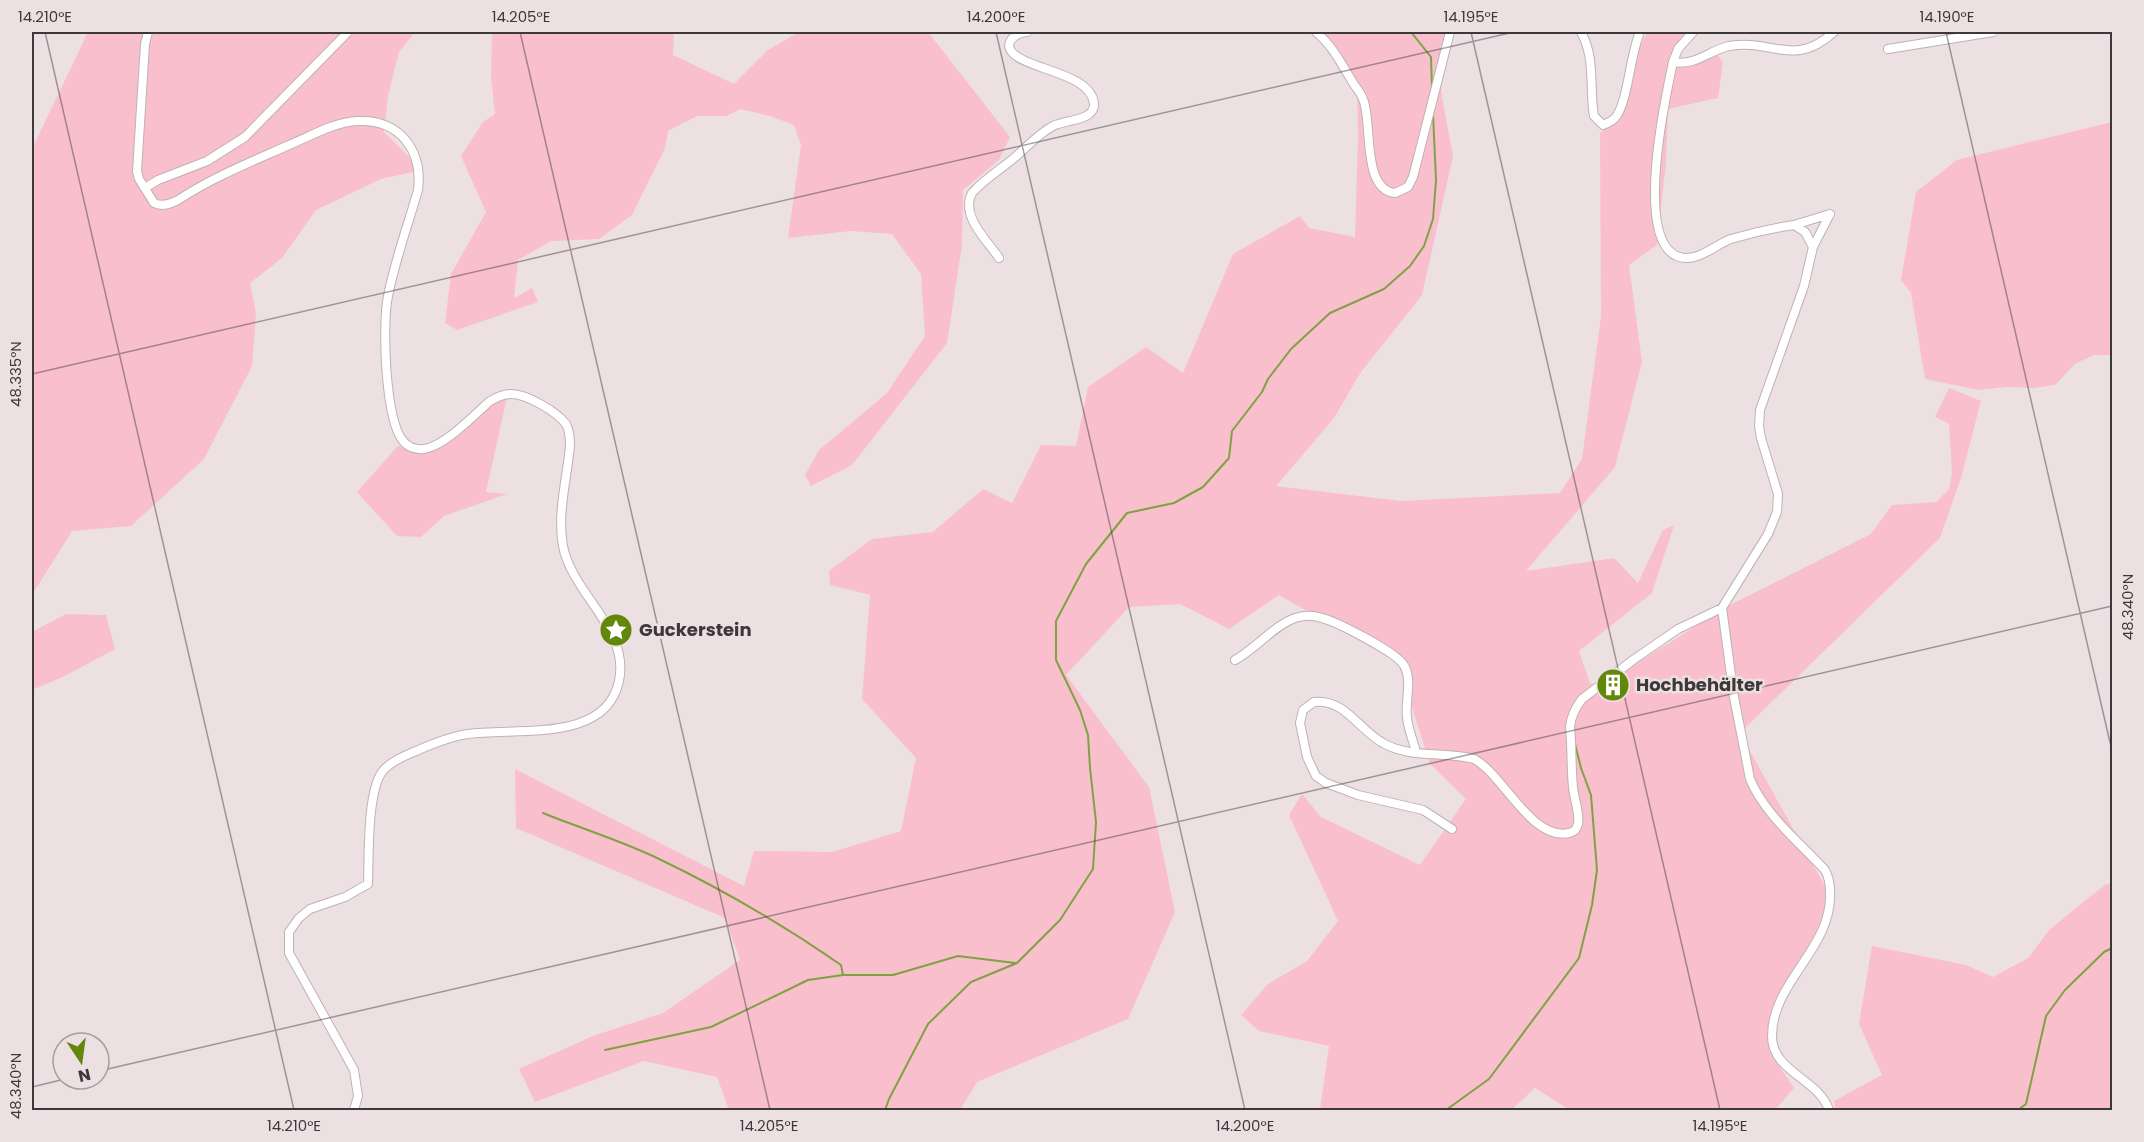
<svg xmlns="http://www.w3.org/2000/svg" width="2144" height="1142" viewBox="0 0 2144 1142" font-family="Poppins,sans-serif">
  <style>
    .green { fill: #f9bfcc }
    .lines { fill: none; stroke-linecap: round; stroke-linejoin: round }
    .stream { stroke: #7fa243; stroke-width: 2 }
    .minor-casing { stroke: #beb2b4; stroke-width: 10 }
    .minor { stroke: #fff; stroke-width: 8 }
    .ticks { fill: none; stroke: #3d3839; stroke-width: 1.5; stroke-opacity: 0.45 }
    .labels { text-anchor: middle; stroke-width: 5; stroke-linejoin: round; paint-order: stroke }
    .poi-label { font-size: 18px; font-weight: bold; fill: #3d3839; stroke: #ede0e3; text-anchor: start }
    .neatline { fill: none; stroke: #3d3839; stroke-width: 2 }
    .ticks-label { font-size: 15px; text-anchor: middle; fill: #3d3839 }
  </style>
  <rect width="100%" height="100%" fill="#ede0e3"/>
  <path class="green" d="M 88,32 L 415,32 L 399,52 L 388,96 L 384,132 L 410,158 L 417,171 L 381,179 L 316,210 L 282,258 L 250,283 L 256,313 L 252,366 L 204,459 L 131,526 L 72,531 L 32,595 L 32,149 Z
    M 492,32 L 674,32 L 673,55 L 734,84 L 768,50 L 799,32 L 928,32 L 1010,137 L 999,160 L 963,190 L 962,245 L 947,343 L 852,465 L 811,486 L 805,475 L 819,450 L 887,393 L 925,336 L 921,274 L 892,234 L 851,231 L 788,238 L 801,145 L 794,125 L 770,116 L 740,109 L 727,116 L 697,116 L 668,131 L 665,148 L 632,215 L 599,239 L 551,241 L 518,260 L 514,298 L 532,288 L 538,302 L 457,330 L 445,323 L 451,274 L 486,212 L 461,156 L 483,122 L 495,114 L 491,78 Z
    M 1322,32 L 1448,32 L 1439,63 L 1442,97 L 1453,156 L 1422,295 L 1361,372 L 1334,418 L 1276,486 L 1401,501 L 1560,493 L 1582,459 L 1601,316 L 1600,133 L 1621,119 L 1639,47 L 1648,32 L 1688,32 L 1669,63 L 1689,66 L 1716,53 L 1723,62 L 1718,98 L 1668,109 L 1666,162 L 1657,245 L 1629,265 L 1642,362 L 1615,467 L 1526,571 L 1614,558 L 1638,583 L 1663,530 L 1674,525 L 1652,593 L 1579,651 L 1590,683 L 1612,691 L 1622,686 L 1615,677 L 1726,607 L 1871,534 L 1892,505 L 1936,502 L 1949,489 L 1952,473 L 1949,424 L 1935,417 L 1949,388 L 1981,401 L 1961,478 L 1940,538 L 1740,733 L 1827,890 L 1824,925 L 1777,996 L 1767,1031 L 1776,1061 L 1794,1088 L 1775,1110 L 1570,1110 L 1535,1088 L 1511,1110 L 1320,1110 L 1329,1046 L 1259,1031 L 1241,1015 L 1268,984 L 1307,961 L 1338,921 L 1289,815 L 1302,794 L 1321,817 L 1420,865 L 1466,799 L 1430,764 L 1398,663 L 1279,595 L 1229,629 L 1180,604 L 1129,607 L 1066,675 L 1149,787 L 1175,912 L 1128,1019 L 977,1082 L 960,1110 L 729,1110 L 717,1077 L 644,1061 L 535,1102 L 519,1069 L 593,1036 L 663,1013 L 740,960 L 725,918 L 516,828 L 515,769 L 744,886 L 754,851 L 832,852 L 901,831 L 916,758 L 862,699 L 870,595 L 830,585 L 829,571 L 872,539 L 933,532 L 983,489 L 1012,503 L 1041,445 L 1076,446 L 1088,387 L 1146,347 L 1183,373 L 1233,254 L 1300,216 L 1309,228 L 1355,237 L 1358,138 L 1357,80 L 1330,39 Z
    M 2112,122 L 2112,355 L 2095,355 L 2076,363 L 2055,385 L 2034,388 L 2007,387 L 1979,390 L 1925,379 L 1911,293 L 1901,280 L 1916,192 L 1957,160 Z
    M 507,397 L 486,492 L 507,494 L 444,516 L 421,537 L 397,536 L 357,492 L 398,446 L 420,454 C 427,452 436,450 443,446 C 465,433 482,403 507,397 Z
    M 66,614 L 106,615 L 115,649 L 63,677 L 32,690 L 32,632 Z
    M 2106,884 L 2112,884 L 2112,1110 L 1835,1110 L 1834,1101 L 1882,1075 L 1859,1024 L 1872,946 L 1966,965 L 1993,977 L 2028,958 L 2050,929 Z"/>
  <g class="lines">
    <path class="stream" d="M 1411,32 L 1431,57 L 1432,88
      M 543,813 C 580,828 619,840 655,857 C 720,888 782,924 841,965 L 843,975
      M 605,1050 L 711,1027 L 808,980 L 843,975 L 893,975 L 958,956 L 1015,963
      M 885,1110 L 889,1099 L 928,1024 L 971,982 L 1017,963 L 1060,920 L 1093,869 L 1096,822 L 1090,768 L 1088,735 L 1080,710 L 1056,660 L 1056,621 L 1086,564 L 1127,513 L 1174,503 L 1203,487 L 1229,458 L 1232,431 L 1262,392 L 1268,379 L 1291,349 L 1330,313 L 1384,289 L 1410,266 L 1424,246 L 1433,219 L 1436,180 L 1433,114
      M 1446,1110 L 1489,1079 L 1579,958 L 1592,905 L 1597,870 L 1591,795 L 1581,768 L 1575,744
      M 2018,1110 L 2026,1104 L 2046,1016 L 2065,990 L 2104,952 L 2112,948"/>
    <defs>
      <path id="minor" d="M 148,32 L 145,44 L 137,171 L 139,179 L 154,203 C 162,207 170,204 178,200 C 213,177 251,162 289,145 C 311,136 334,122 358,121 C 400,119 423,151 418,190 C 408,225 395,260 388,296 C 382,324 385,419 403,441 C 408,447 416,450 424,449 C 445,446 474,415 490,401 C 497,397 504,394 511,394 C 527,394 557,412 566,424 C 570,431 570,439 570,446 C 567,478 557,514 563,546 C 572,594 630,629 619,681 C 606,744 515,727 468,734 C 451,736 432,744 416,751 C 406,755 389,762 382,772 C 367,793 369,856 368,884 L 345,897 L 310,909 L 299,918 L 289,932 L 289,953 L 354,1070 L 358,1096 L 354,1110
        M 1316,32 C 1333,46 1342,65 1353,83 C 1357,89 1361,93 1363,99 C 1373,122 1361,189 1395,193 L 1408,187 L 1413,177 L 1450,32
        M 1581,32 C 1596,59 1589,87 1594,116 L 1603,125 C 1608,123 1611,122 1615,118 C 1628,103 1630,54 1640,32
        M 1693,32 L 1678,49 L 1673,62 C 1666,95 1630,254 1685,258 C 1701,259 1717,244 1731,239 C 1751,233 1773,228 1794,225 L 1805,232 L 1813,247
        M 1888,49 L 1993,32
        M 1673,62 C 1696,66 1708,51 1729,46 C 1772,38 1793,69 1834,32
        M 145,188 L 158,180 L 207,161 L 245,137 L 348,32
        M 1794,225 L 1830,214
        M 999,258 C 987,240 960,216 972,193 C 984,179 1000,170 1014,158 C 1027,147 1038,134 1053,126 C 1064,120 1095,121 1094,104 C 1092,74 1032,70 1015,55 C 1001,44 1015,33 1027,32
        M 1235,660 C 1255,649 1275,625 1295,618 C 1302,616 1311,615 1318,617 C 1334,620 1399,653 1405,667 C 1412,682 1405,701 1407,717 C 1408,729 1413,740 1416,752
        M 1452,829 L 1423,810 L 1358,795 L 1326,783 L 1316,776 L 1307,757 L 1300,723 L 1303,710 L 1314,702 C 1344,698 1359,730 1383,743 C 1411,759 1445,751 1474,759 C 1503,774 1531,841 1569,833 C 1574,832 1577,829 1578,824 C 1580,813 1574,799 1573,787 C 1571,768 1572,747 1570,727 C 1571,716 1575,708 1582,699 L 1633,660 L 1678,629 L 1722,608
        M 1829,1110 C 1819,1079 1772,1072 1772,1036 C 1772,981 1833,948 1830,892 C 1830,884 1829,877 1825,870 C 1799,842 1765,815 1750,779 L 1734,697 L 1722,608 L 1768,534 L 1777,512 L 1778,494 L 1761,438 L 1759,426 L 1760,410 L 1804,286 L 1813,247 L 1830,214"/>
    </defs>
    <use href="#minor" class="minor-casing"/>
    <use href="#minor" class="minor"/>
  </g>
  <path class="ticks" d="M 45,32 L 294,1110M 520,32 L 770,1110M 996,32 L 1245,1110M 1471,32 L 1720,1110M 1946,32 L 2112,751M 32,374 L 1514,32M 99,1071 L 2112,606M 32,1087 L 65,1079"/>
  <defs>
    <symbol id="sight-disc" viewBox="-11 -11 22 22"><circle r="9.5" fill="#62870a" stroke="#ede0e3"/><path d="M0-6L1.8-2.2L6-1.7L2.9 1.2L3.7 5.4L0 3.3L-3.7 5.4L-2.9 1.2L-6-1.7L-1.8-2.2Z" fill="#fff"/></symbol>
    <symbol id="building-disc" viewBox="-11 -11 22 22"><circle r="9.5" fill="#62870a" stroke="#ede0e3"/><path d="M-4-6H4V6H1V3H-1V6H-4ZM-2.5-4.3h1.7v1.8h-1.7ZM.8-4.3h1.7v1.8H.8ZM-2.5-1h1.7V.8h-1.7ZM.8-1h1.7V.8H.8Z" fill="#fff"/></symbol>
  </defs>
  <g fill-rule="evenodd">
    <use href="#sight-disc" x="597" y="611" width="38" height="38"/>
    <use href="#building-disc" x="1594" y="666" width="38" height="38"/>
  </g>
  <g class="labels">
    <g class="poi-label">
      <text x="639" y="636">Guckerstein</text>
      <text x="1636" y="691">Hochbehälter</text>
    </g>
  </g>
  <rect width="2144" height="1142" fill="none" stroke="#ede0e3" stroke-width="66"/>
  <g transform="translate(81 1061) rotate(167)"><circle r="28" fill="#ede0e3" stroke="#a79d9f" stroke-width="1.5"/>
  <path d="M0-4.5L10 22L0 15L-10 22Z" fill="#62870a"/>
  <text y="-9" font-size="16" font-weight="bold" text-anchor="middle" fill="#3d3839">N</text>
  </g>
  <rect x="33" y="33" width="2078" height="1076" class="neatline"/>
  <g class="ticks-label">
    <text x="45" y="22">14.210°E</text>
    <text x="521" y="22">14.205°E</text>
    <text x="996" y="22">14.200°E</text>
    <text x="1471" y="22">14.195°E</text>
    <text x="1947" y="22">14.190°E</text>
    <text transform="translate(16 374) rotate(-90)" y="5">48.335°N</text>
    <text transform="translate(2128 607) rotate(-90)" y="5">48.340°N</text>
    <text transform="translate(16 1086) rotate(-90)" y="5">48.340°N</text>
    <text x="294" y="1131">14.210°E</text>
    <text x="769" y="1131">14.205°E</text>
    <text x="1245" y="1131">14.200°E</text>
    <text x="1720" y="1131">14.195°E</text>
  </g>
</svg>
